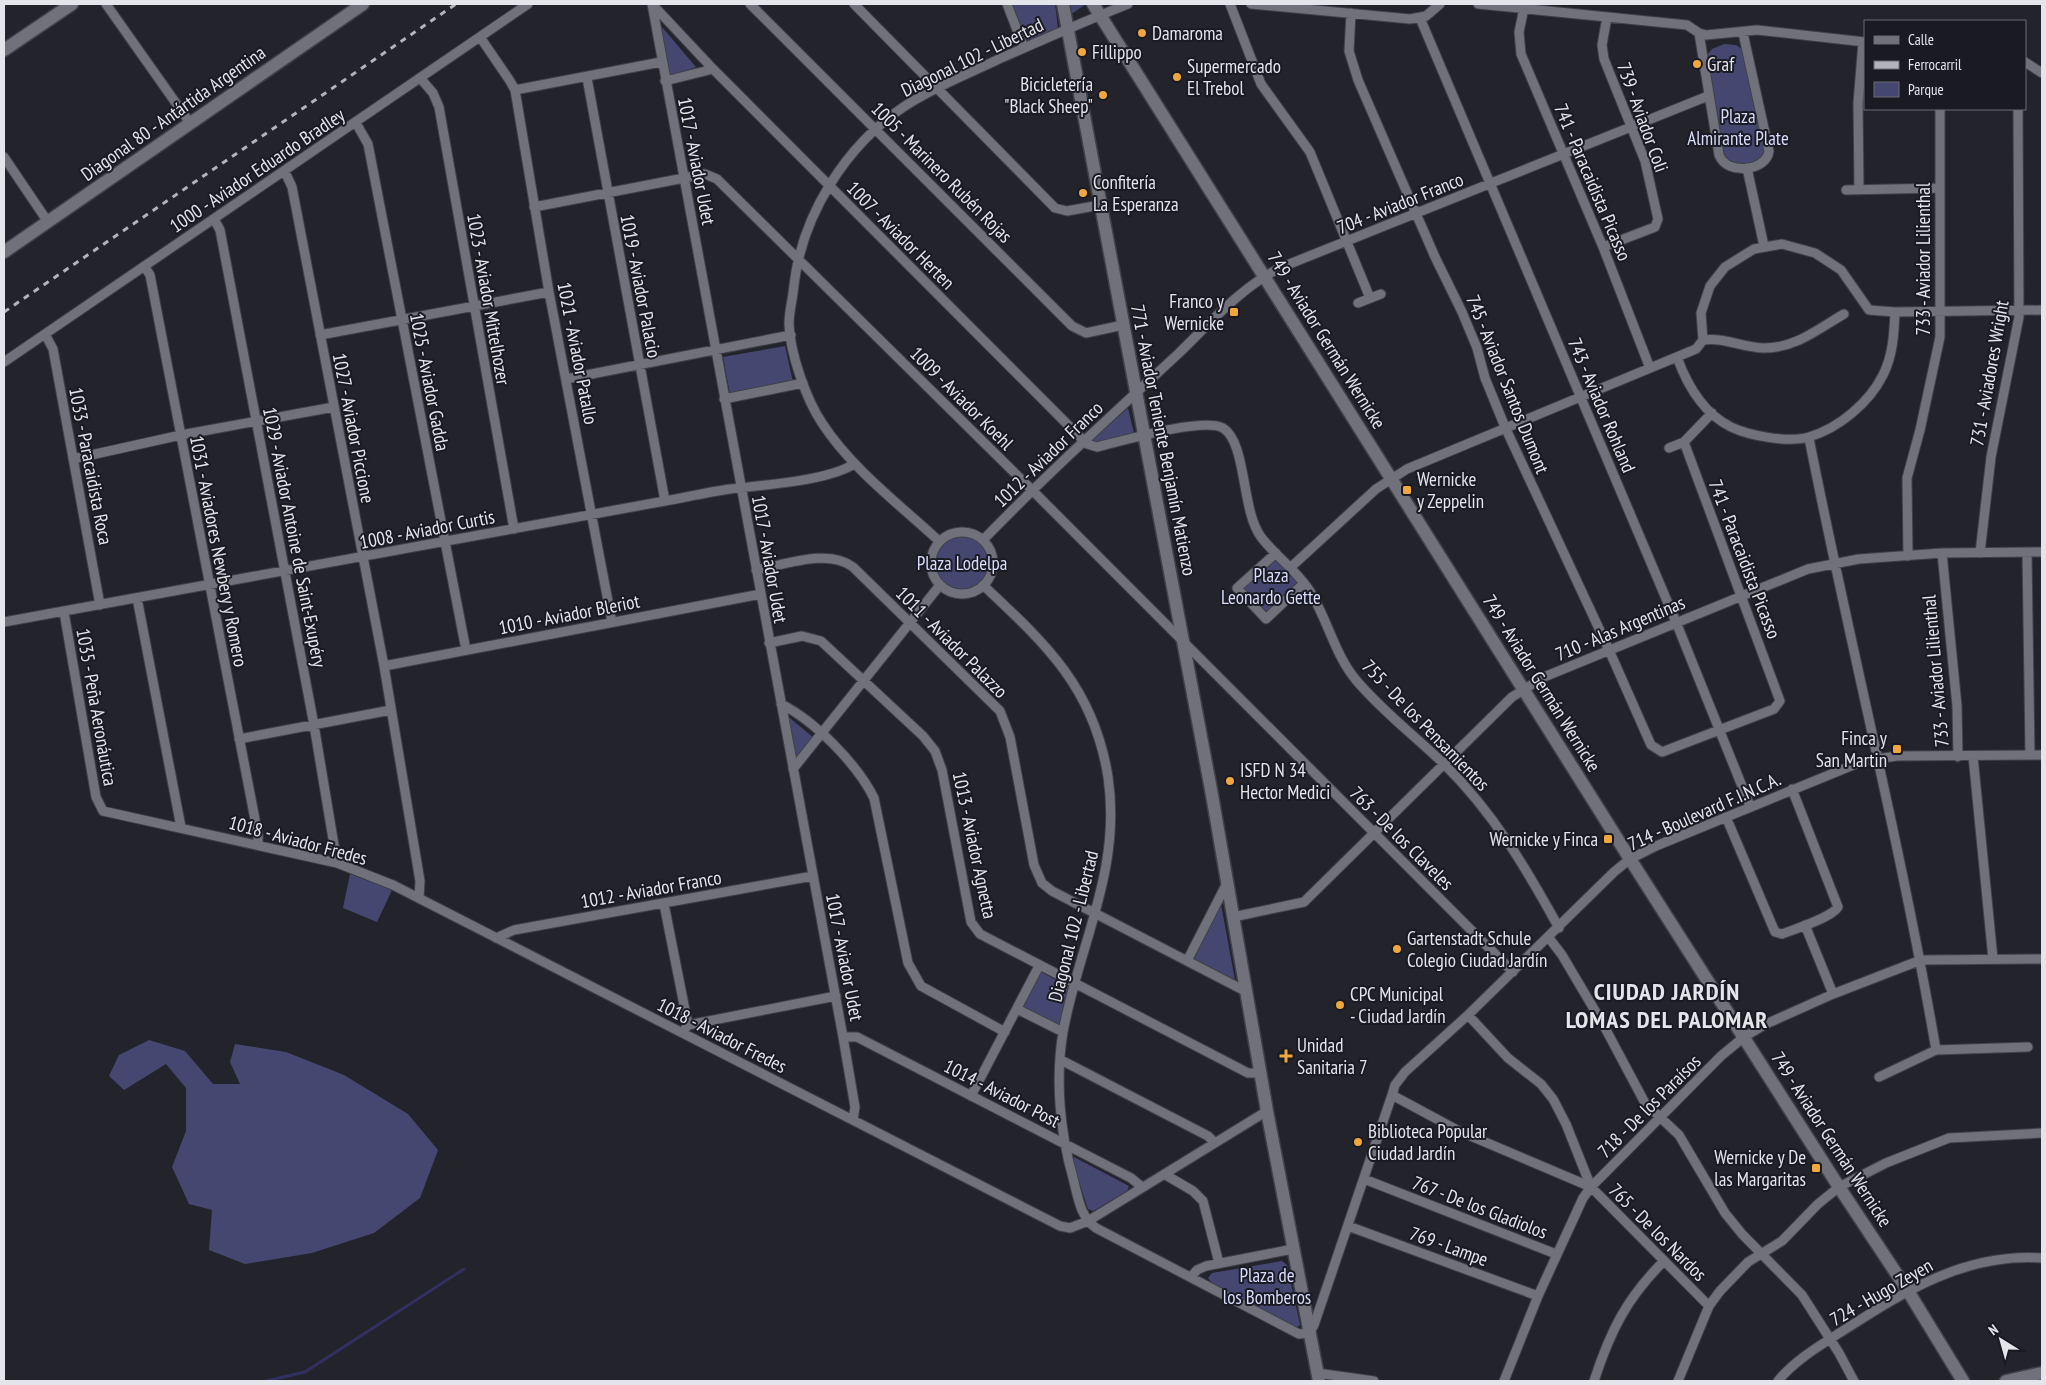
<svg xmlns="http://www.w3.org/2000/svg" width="2046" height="1385" viewBox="0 0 2046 1385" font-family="'PT Sans Narrow',sans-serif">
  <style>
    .green { fill: #464771 }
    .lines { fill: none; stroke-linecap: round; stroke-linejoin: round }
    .stream { stroke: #313061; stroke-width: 3 }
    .street-casing { stroke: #404048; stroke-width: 11 }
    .secondary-casing { stroke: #404048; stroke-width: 15 }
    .street { stroke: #70717b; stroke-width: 9 }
    .secondary { stroke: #70717b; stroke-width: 12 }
    .rail { stroke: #b3b3ba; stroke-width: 3; stroke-dasharray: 6 6; stroke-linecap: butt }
    .poi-dot { fill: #efa73e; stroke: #191a22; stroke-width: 2 }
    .labels { text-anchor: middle; stroke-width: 4; stroke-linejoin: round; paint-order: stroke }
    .poi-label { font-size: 19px; fill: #e4e5eb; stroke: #191a22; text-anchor: start }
    .street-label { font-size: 19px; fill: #e4e5eb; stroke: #191a22 }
    .park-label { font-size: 19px; fill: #d9dcfd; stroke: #191a22 }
    .district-label { font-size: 24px; font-weight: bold; letter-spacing: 1px; fill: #e4e5eb; stroke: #191a22 }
  </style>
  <rect width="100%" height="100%" fill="#23232b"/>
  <path class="green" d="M 1012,4 L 1055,4 L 1058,28 L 1028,43 Z
    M 1065,4 L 1086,4 L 1073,13 L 1070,12 Z
    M 656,20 L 696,67 L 667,78 Z
    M 1724,44 L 1736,45 L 1745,51 L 1765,153 C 1752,169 1740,167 1723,158 L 1704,58 L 1712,49 Z
    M 785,346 L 793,382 L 730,394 L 723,357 Z
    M 1128,408 L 1134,433 L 1098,443 L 1091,441 Z
    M935 563a27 27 0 1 1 54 0a27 27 0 1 1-54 0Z
    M 1276,553 L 1304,583 L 1266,619 L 1237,588 Z
    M 785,714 L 814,738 L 797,759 Z
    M 350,874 L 392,890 L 377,922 L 343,908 Z
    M 1220,899 L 1235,980 L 1194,960 Z
    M 1039,971 L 1072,988 L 1062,1029 L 1020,1008 Z
    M 149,1040 L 185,1051 L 213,1084 L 240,1084 L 230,1062 L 235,1044 L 286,1052 L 344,1075 L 408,1114 L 438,1150 L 420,1198 L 374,1233 L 312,1253 L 245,1264 L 209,1250 L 212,1210 L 189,1204 L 172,1167 L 186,1131 L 186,1088 L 166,1064 L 124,1090 L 109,1076 L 119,1055 Z
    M 1074,1157 L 1129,1186 L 1127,1191 L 1093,1211 L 1088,1209 L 1072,1161 Z
    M 1282,1261 L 1287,1265 L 1300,1325 L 1296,1328 L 1212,1283 L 1208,1278 L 1212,1273 Z"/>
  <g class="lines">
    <path class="stream" d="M 266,1381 L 305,1372 L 464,1269"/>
    <defs>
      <path id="street" d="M 106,4 L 190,123
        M 652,4 L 713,69 L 1087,444 L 1097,447 C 1122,441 1203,417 1223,428 C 1247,443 1241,510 1261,537 C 1276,557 1298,571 1311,593 C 1328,621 1335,655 1356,680 C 1382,711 1415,736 1444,764 C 1493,812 1526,868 1559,928
        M 652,4 L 843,1037 L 855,1107 L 853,1120
        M 750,4 L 1072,326 L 1086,333 L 1123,325
        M 854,4 L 1055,208 L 1067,211 L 1100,205
        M 1007,4 L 1024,48
        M 1230,4 L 1261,84 L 1310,152 L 1370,298
        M 1251,4 L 1410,19 L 1426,16 L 1440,4
        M 1478,4 L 1687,25 L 1699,33 L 1706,35 L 1757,30 L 1865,42
        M 1524,8 L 1519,32 L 1521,54 L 1603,247 L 1650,368
        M 1351,13 L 1349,51 L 1358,80 L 1435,257 L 1462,312 L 1477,348 L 1485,378 L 1505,427 L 1609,650 L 1651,745 L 1662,752 L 1774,709 L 1780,701 L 1684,442 L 1712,413
        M 1420,18 L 1676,622 L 1750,806
        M 1699,33 L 1719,155 C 1727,176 1767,171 1769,151 L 1743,33
        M 480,37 L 510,81 L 515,90 L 661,62
        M 2025,62 L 2042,73
        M 587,78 L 665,501
        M 421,79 L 433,93 L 439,107 L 514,529
        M 665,81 L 713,69
        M 515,90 L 549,292 L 612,622
        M 356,123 L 368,144 L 466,650
        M 4,157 L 48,222
        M 1747,168 L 1764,246
        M 285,172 L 292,187 L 384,666 L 420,881 L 419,898
        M 1859,189 L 1858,103 L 1863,42
        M 1846,190 L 1939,188
        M 534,207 L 705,174 L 717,179 L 1032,490 L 1513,972
        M 214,219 L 220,230 L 314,725 L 337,863
        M 1603,247 L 1655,227 L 1658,219 L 1645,161 L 1604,59 L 1602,45 L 1607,17
        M 144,266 L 150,275 L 258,835 L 258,844
        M 1358,303 L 1381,294
        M 1895,312 L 2042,310
        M 45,334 L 53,349 L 100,605
        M 320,335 L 549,292
        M 1703,340 C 1726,337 1742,348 1764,348 C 1796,348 1818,329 1844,314
        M 4,362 L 528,4
        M 566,379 L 791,335
        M 724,399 L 803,383
        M 1809,438 C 1849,642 1901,845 1936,1050
        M 1669,448 L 1684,442
        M 73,459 L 181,435 L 334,407
        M931 563a31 31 0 1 1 62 0a31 31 0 1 1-62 0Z
        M 983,540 C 1046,475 1112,415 1178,354 C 1209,324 1242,286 1282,267 L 1708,96
        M 939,541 C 899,504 852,469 822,423 C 806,399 790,353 789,324 C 789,311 793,298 794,285 C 802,215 846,145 905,106 C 934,87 968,74 999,59 C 1042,40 1085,21 1128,4
        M 1276,553 L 1237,588 L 1266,619 L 1304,583
        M 1942,553 L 1957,706 L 1958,757
        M 1980,553 L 1991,457 L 2019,317 L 2018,109
        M 2027,553 L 2030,755
        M 1908,556 L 1907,478 L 1920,430 L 1940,337 L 1940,109
        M 1290,568 L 1376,489 L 1407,469 L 1696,349 L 1703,340 L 1701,313 L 1710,286 L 1725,267 L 1754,249 L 1782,244 L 1815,253 L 1841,270 L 1869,310 L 1895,312 C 1894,334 1893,355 1883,375 C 1869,403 1839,428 1809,437 C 1789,443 1750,436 1731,427 C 1703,413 1687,385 1677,357
        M 756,570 C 785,565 828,548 853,567 L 1000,711 L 1010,737 L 1034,865 L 1042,883 L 1052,891 L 1247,992
        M 983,585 C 1046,644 1094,688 1108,777 C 1122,869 1079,945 1063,1032 C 1055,1080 1060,1132 1073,1178 C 1078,1197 1080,1217 1096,1228 L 1299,1334 L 1309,1333 L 1314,1325 L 1392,1095 L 1395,1085 L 1405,1072 L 1468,1015 L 1614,872 L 1630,859 L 1656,846 L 1863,761 L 1897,756 L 2042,755
        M 137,598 L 181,827
        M 64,612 L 96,797 L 103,811 L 337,863 L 393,885 L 1060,1226 L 1070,1228 L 1088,1221 L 1267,1111
        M 4,622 L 665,501 C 687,497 709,492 730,489 C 762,485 828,481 854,464
        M 769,643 L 802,636 L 821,641 L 923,736 L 935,751 L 942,770 L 971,922 L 980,934 L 1248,1073 L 1260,1073
        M 384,666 L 761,594
        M 781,704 C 815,721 857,764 874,798 L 908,963 L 921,986 L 1005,1032
        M 239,739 L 391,710
        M 1973,756 L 1993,959
        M 793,769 L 940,585
        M 1726,817 L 1775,932 L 1782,934 C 1795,929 1831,918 1838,907 L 1792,789
        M 664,904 L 688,1025
        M 1233,917 L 1304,902 L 1512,697 L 1544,677 L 1808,569 L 1859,559 L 1942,553 L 2042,552
        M 1805,925 L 1833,994
        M 496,938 L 514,930 L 813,876
        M 1549,938 L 1562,955 L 1604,1026 L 1645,1103 L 1679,1135 L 1725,1213 L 1742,1234 L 1802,1295 L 1839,1353 L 1854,1381
        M 1187,961 L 1227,883
        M 1017,1009 L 1063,1032
        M 1468,1015 L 1508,1058 L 1541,1084 L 1553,1099 L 1566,1124 L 1591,1187
        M 683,1032 L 688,1025 L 836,996
        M 843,1037 L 857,1037 L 1131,1178 L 1142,1187
        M 1061,1060 L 1208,1136 L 1214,1142
        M 1879,1077 L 1936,1050 L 2028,1047
        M 1392,1095 L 1459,1131 L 1591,1187 L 1709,1306
        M 971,1096 L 1039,966
        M 1164,1174 L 1193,1191 L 1203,1201 L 1219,1263
        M 1364,1179 L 1556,1254
        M 1348,1226 L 1538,1296
        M 1191,1277 L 1197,1270 L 1206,1266 L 1293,1249
        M 1317,1373 L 1374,1381
        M 1504,1381 L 1538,1296 L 1583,1198 L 1591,1187 L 1721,1056 L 1744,1037 L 1766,1024 L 1833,994 L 1921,960 L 2042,959
        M 1594,1381 C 1610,1332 1626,1299 1663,1262
        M 1678,1381 L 1709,1306 L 1720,1291 L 1748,1262 L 1782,1241 L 1818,1204 L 1839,1187 L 1886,1163 L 1949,1138 L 2042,1133
        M 1778,1381 C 1794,1361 1819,1346 1841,1332 C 1905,1291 1964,1253 2042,1258"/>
      <path id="secondary" d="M 1063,4 L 1212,795 L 1267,1111 L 1319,1381
        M 1093,4 L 1630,859 L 1839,1187 L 1908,1291 L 1963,1381
        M 4,50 L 72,4
        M 4,252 L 363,4
        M 2006,1381 L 2042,1373"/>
    </defs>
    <use href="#street" class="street-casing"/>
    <use href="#secondary" class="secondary-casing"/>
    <use href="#street" class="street"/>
    <use href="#secondary" class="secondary"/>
    <path class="rail" d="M 4,312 L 456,4"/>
  </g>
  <g class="poi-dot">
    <circle cx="1142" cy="33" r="5"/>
    <circle cx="1082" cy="52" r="5"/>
    <circle cx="1697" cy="64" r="5"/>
    <circle cx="1177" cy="77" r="5"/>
    <circle cx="1103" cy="95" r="5"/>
    <circle cx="1083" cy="193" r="5"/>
    <rect x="1229" y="307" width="10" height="10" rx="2.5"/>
    <rect x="1402" y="485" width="10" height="10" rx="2.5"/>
    <rect x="1892" y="744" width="10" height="10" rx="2.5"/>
    <circle cx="1230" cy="781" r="5"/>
    <rect x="1603" y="834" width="10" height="10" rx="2.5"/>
    <circle cx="1397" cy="949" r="5"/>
    <circle cx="1340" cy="1005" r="5"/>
    <path d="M1283.5 1048.5h5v5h5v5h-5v5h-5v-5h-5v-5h5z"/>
    <circle cx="1358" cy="1142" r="5"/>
    <rect x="1811" y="1163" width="10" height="10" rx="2.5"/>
  </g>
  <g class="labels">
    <g class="poi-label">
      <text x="1152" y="40">Damaroma</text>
      <text x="1092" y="59">Fillippo</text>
      <text x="1707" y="71">Graf</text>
      <text x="1187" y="73">Supermercado<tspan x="1187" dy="22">El Trebol</tspan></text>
      <text x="1093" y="91" text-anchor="end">Bicicletería<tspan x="1093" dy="22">"Black Sheep"</tspan></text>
      <text x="1093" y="189">Confitería<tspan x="1093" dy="22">La Esperanza</tspan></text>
      <text x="1224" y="308" text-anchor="end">Franco y<tspan x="1224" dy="22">Wernicke</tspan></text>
      <text x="1417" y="486">Wernicke<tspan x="1417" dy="22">y Zeppelin</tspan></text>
      <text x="1887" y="745" text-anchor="end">Finca y<tspan x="1887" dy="22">San Martin</tspan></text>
      <text x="1240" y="777">ISFD N 34<tspan x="1240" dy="22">Hector Medici</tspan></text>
      <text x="1598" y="846" text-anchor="end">Wernicke y Finca</text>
      <text x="1407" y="945">Gartenstadt Schule<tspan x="1407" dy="22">Colegio Ciudad Jardín</tspan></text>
      <text x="1350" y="1001">CPC Municipal<tspan x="1350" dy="22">- Ciudad Jardín</tspan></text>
      <text x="1297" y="1052">Unidad<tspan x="1297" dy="22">Sanitaria 7</tspan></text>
      <text x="1368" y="1138">Biblioteca Popular<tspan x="1368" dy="22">Ciudad Jardín</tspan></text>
      <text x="1806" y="1164" text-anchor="end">Wernicke y De<tspan x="1806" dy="22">las Margaritas</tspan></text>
    </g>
    <g class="street-label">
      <text transform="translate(972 57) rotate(-26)" y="7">Diagonal 102 - Libertad</text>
      <text transform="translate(173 113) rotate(-35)" y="7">Diagonal 80 - Antártida Argentina</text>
      <text transform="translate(1643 117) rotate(70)" y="7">739 - Aviador Coli</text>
      <text transform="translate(697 161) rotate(79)" y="7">1017 - Aviador Udet</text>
      <text transform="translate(257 170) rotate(-34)" y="7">1000 - Aviador Eduardo Bradley</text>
      <text transform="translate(942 172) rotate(45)" y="7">1005 - Marinero Rubén Rojas</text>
      <text transform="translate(1593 182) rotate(67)" y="7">741 - Paracaidista Picasso</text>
      <text transform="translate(1400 203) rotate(-22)" y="7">704 - Aviador Franco</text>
      <text transform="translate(901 235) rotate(45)" y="7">1007 - Aviador Herten</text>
      <text transform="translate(1923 259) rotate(-90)" y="7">733 - Aviador Lilienthal</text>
      <text transform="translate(641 286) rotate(79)" y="7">1019 - Aviador Palacio</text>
      <text transform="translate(489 299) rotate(80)" y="7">1023 - Aviador Mittelhozer</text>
      <text transform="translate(1327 340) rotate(58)" y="7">749 - Aviador Germán Wernicke</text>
      <text transform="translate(578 353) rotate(79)" y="7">1021 - Aviador Patallo</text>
      <text transform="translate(1989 373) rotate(-80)" y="7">731 - Aviadores Wright</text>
      <text transform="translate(430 382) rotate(79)" y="7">1025 - Aviador Gadda</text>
      <text transform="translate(1508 384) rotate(68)" y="7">745 - Aviador Santos Dumont</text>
      <text transform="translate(962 398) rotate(45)" y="7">1009 - Aviador Koehl</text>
      <text transform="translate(1602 405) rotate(67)" y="7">743 - Aviador Rohland</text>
      <text transform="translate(354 428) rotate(79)" y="7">1027 - Aviador Piccione</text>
      <text transform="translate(1164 440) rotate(79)" y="7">771 - Aviador Teniente Benjamín Matienzo</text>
      <text transform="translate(1048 454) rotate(-44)" y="7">1012 - Aviador Franco</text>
      <text transform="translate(91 466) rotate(79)" y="7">1033 - Paracaidista Roca</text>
      <text transform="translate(427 529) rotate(-11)" y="7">1008 - Aviador Curtis</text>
      <text transform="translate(295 537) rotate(79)" y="7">1029 - Aviador Antoine de Saint-Exupéry</text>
      <text transform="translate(219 551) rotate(79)" y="7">1031 - Aviadores Newbery y Romero</text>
      <text transform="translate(770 559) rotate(80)" y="7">1017 - Aviador Udet</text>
      <text transform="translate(1745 559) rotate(69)" y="7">741 - Paracaidista Picasso</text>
      <text transform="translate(569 614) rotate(-11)" y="7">1010 - Aviador Bleriot</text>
      <text transform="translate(1620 628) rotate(-23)" y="7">710 - Alas Argentinas</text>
      <text transform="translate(952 642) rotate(45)" y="7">1011 - Aviador Palazzo</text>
      <text transform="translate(1935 671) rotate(-95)" y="7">733 - Aviador Lilienthal</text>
      <text transform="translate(1542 683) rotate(58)" y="7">749 - Aviador Germán Wernicke</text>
      <text transform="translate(97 707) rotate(80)" y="7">1035 - Peña Aeronáutica</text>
      <text transform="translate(1426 725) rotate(46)" y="7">755 - De los Pensamientos</text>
      <text transform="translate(1704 811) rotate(-24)" y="7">714 - Boulevard F.I.N.C.A.</text>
      <text transform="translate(1402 838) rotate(45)" y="7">763 - De los Claveles</text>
      <text transform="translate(298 840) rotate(15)" y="7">1018 - Aviador Fredes</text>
      <text transform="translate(975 845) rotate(78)" y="7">1013 - Aviador Agnetta</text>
      <text transform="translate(651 889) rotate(-10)" y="7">1012 - Aviador Franco</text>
      <text transform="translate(1073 926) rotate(-76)" y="7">Diagonal 102 - Libertad</text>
      <text transform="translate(845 957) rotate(79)" y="7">1017 - Aviador Udet</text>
      <text transform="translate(722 1035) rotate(27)" y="7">1018 - Aviador Fredes</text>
      <text transform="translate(1002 1093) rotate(27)" y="7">1014 - Aviador Post</text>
      <text transform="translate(1649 1106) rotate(-45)" y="7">718 - De los Paraísos</text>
      <text transform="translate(1832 1139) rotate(57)" y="7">749 - Aviador Germán Wernicke</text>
      <text transform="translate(1480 1207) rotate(21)" y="7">767 - De los Gladiolos</text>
      <text transform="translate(1658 1232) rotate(45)" y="7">765 - De los Nardos</text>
      <text transform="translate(1449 1246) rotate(20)" y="7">769 - Lampe</text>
      <text transform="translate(1881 1292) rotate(-30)" y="7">724 - Hugo Zeyen</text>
    </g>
    <g class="park-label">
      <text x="1738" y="123">Plaza<tspan x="1738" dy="22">Almirante Plate</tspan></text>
      <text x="962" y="570">Plaza Lodelpa</text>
      <text x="1271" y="582">Plaza<tspan x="1271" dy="22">Leonardo Gette</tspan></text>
      <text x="1267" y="1282">Plaza de<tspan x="1267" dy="22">los Bomberos</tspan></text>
    </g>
    <g class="district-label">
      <text x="1667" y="1000">CIUDAD JARDÍN<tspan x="1667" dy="28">LOMAS DEL PALOMAR</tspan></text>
    </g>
  </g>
  <rect width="2046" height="1385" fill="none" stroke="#e4e5eb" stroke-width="10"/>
  <rect x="1864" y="20" width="162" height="90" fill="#191a22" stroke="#6a6b72"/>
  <rect x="1874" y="36" width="25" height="8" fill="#70717b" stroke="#6a6b72"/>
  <text x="1908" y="45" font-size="15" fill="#e4e5eb">Calle</text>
  <rect x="1874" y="61" width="25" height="8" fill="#b3b3ba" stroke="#6a6b72"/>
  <text x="1908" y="70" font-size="15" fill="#e4e5eb">Ferrocarril</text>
  <rect x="1874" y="82" width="25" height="15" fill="#464771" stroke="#6a6b72"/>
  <text x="1908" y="95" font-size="15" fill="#e4e5eb">Parque</text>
  <g transform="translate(2001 1340) rotate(323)" stroke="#191a22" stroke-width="4" paint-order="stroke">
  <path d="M0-4L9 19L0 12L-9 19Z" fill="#e4e5eb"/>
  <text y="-8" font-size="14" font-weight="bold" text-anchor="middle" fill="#e4e5eb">N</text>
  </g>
</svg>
